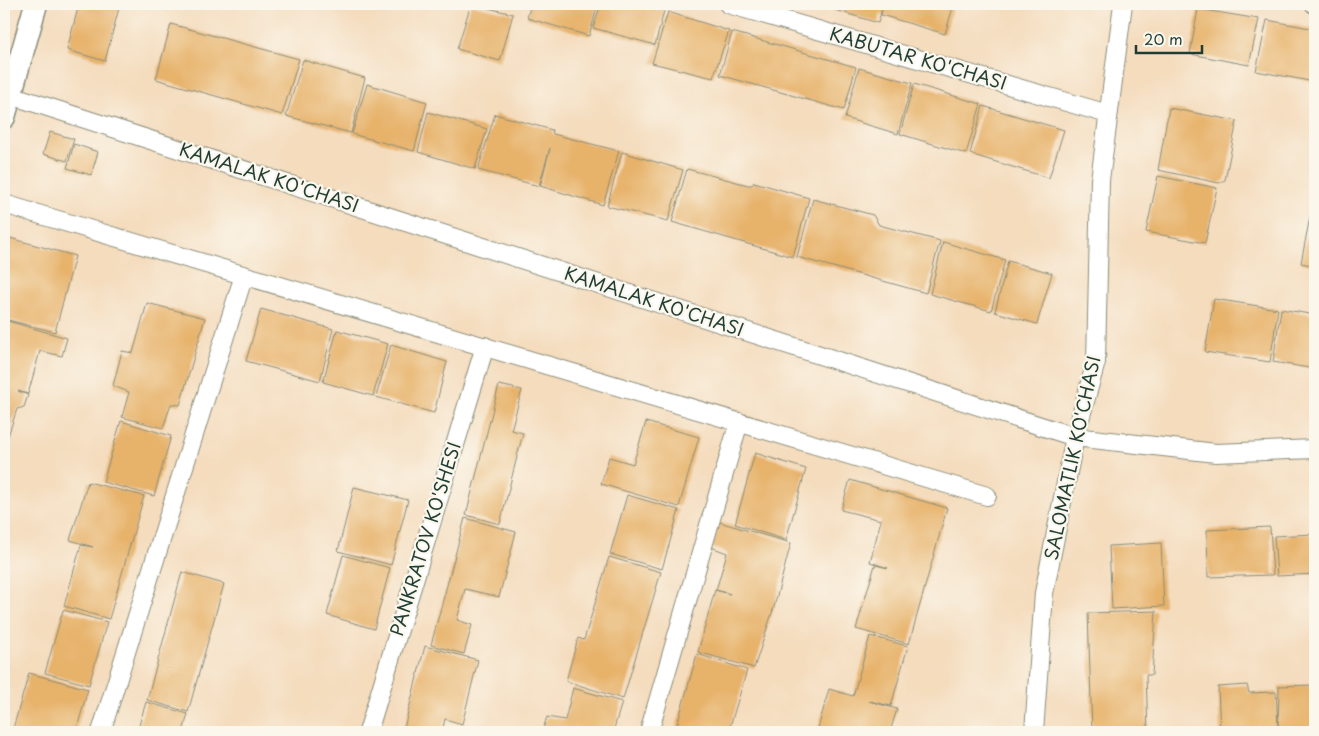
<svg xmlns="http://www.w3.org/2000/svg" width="1319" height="736" viewBox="0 0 1319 736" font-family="'Playpen Sans',sans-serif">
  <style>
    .building { fill: #e7b26a }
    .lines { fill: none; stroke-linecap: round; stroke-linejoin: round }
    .minor-casing { stroke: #8a8c78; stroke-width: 20 }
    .tertiary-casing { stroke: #8a8c78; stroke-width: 25 }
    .minor { stroke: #fff; stroke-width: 18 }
    .tertiary { stroke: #fff; stroke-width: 22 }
    .labels { text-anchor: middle; stroke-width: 4.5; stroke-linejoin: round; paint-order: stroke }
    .street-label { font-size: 18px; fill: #1f3d34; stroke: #fbf7ec }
  </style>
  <rect width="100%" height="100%" fill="#fbf7ec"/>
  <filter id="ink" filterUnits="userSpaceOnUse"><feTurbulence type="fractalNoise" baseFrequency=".02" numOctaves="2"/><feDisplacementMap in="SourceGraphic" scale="10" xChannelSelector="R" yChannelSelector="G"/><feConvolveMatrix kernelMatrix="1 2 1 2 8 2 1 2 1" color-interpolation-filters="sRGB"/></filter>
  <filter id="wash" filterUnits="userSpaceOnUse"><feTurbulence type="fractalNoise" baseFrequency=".0096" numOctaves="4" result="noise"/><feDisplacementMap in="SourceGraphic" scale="20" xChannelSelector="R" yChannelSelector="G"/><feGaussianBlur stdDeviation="1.12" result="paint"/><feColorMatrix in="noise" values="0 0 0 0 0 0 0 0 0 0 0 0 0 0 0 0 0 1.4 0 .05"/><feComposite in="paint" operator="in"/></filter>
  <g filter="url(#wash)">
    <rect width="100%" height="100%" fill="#f4dcbd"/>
    <g id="blocks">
      <path class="building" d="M 4,4 L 11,4 L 4,27 Z
        M 79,4 L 120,4 L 105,61 L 67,50 Z
        M 471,4 L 513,14 L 500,61 L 457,49 Z
        M 531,4 L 598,4 L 589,36 L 527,18 Z
        M 601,4 L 641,4 L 664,11 L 655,45 L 593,28 Z
        M 815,4 L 954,4 L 945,34 L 881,15 L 882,9 L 878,23 Z
        M 1198,9 L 1259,19 L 1249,65 L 1190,54 Z
        M 668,12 L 729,31 L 713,78 L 652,63 Z
        M 1267,20 L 1315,29 L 1315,82 L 1256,71 Z
        M 171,24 L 299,59 L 282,115 L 156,79 Z
        M 732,32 L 856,67 L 844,110 L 720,75 Z
        M 303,60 L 365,78 L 351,133 L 286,116 Z
        M 859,68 L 912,83 L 898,134 L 845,118 Z
        M 367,84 L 427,102 L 414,151 L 352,134 Z
        M 914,84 L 981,104 L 966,154 L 900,134 Z
        M 983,106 L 1064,130 L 1049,178 L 970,154 Z
        M 1169,108 L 1237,121 L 1225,180 L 1219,183 L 1158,170 Z
        M 428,112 L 487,129 L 475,169 L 418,152 Z
        M 495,114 L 552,130 L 553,134 L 619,151 L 603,205 L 540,186 L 550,148 L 539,186 L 478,170 Z
        M 50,132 L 74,139 L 67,161 L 43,154 Z
        M 74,144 L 98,152 L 91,175 L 67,168 Z
        M 622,152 L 683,170 L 668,221 L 607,206 Z
        M 687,169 L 748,185 L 752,185 L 754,182 L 809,198 L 793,257 L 672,222 Z
        M 1158,176 L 1217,188 L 1205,243 L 1146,232 Z
        M 1314,196 L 1315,196 L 1315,266 L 1301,263 Z
        M 813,199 L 873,215 L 879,225 L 940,241 L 926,293 L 797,257 Z
        M 10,238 L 75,256 L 55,332 L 4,319 L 4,260 Z
        M 943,242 L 1005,260 L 991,311 L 930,294 Z
        M 1008,261 L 1052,273 L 1037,324 L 995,312 Z
        M 1214,299 L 1278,309 L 1270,362 L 1205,352 Z
        M 147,303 L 205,318 L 180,405 L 171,404 L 163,428 L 122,417 L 129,392 L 113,386 L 122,351 L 133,353 Z
        M 261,309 L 333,329 L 320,381 L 246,361 Z
        M 1281,309 L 1315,315 L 1315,369 L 1273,362 Z
        M 4,320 L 67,338 L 62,356 L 40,351 L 28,394 L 18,391 L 28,395 L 24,407 L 17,409 L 4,448 Z
        M 337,330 L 388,344 L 373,396 L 323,382 Z
        M 391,345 L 447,362 L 434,413 L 376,397 Z
        M 499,385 L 522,390 L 511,430 L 523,433 L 500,524 L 466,515 Z
        M 121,421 L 171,436 L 154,496 L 103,482 Z
        M 646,422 L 699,437 L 679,507 L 601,484 L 609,457 L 633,464 Z
        M 755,453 L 806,469 L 786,540 L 735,524 Z
        M 850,480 L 947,508 L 909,644 L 856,629 L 875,565 L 888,568 L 870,562 L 881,520 L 841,510 Z
        M 88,482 L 144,496 L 109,619 L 64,606 L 81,545 L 93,547 L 70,540 Z
        M 354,487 L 408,500 L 391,565 L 338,551 Z
        M 627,495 L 679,510 L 662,569 L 610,554 Z
        M 465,518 L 516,532 L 499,597 L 465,589 L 457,620 L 472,625 L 464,654 L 431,645 Z
        M 719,522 L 791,543 L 774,607 L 754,668 L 698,652 L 715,590 L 730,594 L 716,590 L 727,553 L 711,547 Z
        M 1270,527 L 1273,575 L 1208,577 L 1207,530 Z
        M 1315,534 L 1315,574 L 1277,576 L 1274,536 Z
        M 1161,543 L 1164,606 L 1112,609 L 1109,546 Z
        M 343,555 L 390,568 L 374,629 L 327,615 Z
        M 609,557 L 661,572 L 623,699 L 566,681 L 578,638 L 584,640 Z
        M 182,572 L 224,584 L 188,712 L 147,700 Z
        M 63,610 L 107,622 L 89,685 L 45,673 Z
        M 1156,611 L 1152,675 L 1146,675 L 1148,732 L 1092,732 L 1088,613 Z
        M 870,636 L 908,646 L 891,706 L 869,701 L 897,709 L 890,732 L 817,732 L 829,689 L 853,696 Z
        M 425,646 L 478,660 L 462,724 L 445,719 L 442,732 L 403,732 Z
        M 697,654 L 747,670 L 729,730 L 714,726 L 712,732 L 675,732 Z
        M 29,673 L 88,689 L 76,732 L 12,732 Z
        M 1247,685 L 1249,693 L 1276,692 L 1278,726 L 1279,686 L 1315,685 L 1315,732 L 1220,732 L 1218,687 Z
        M 573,688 L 622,702 L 613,732 L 542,732 L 547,717 L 565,720 Z
        M 146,702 L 188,714 L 183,732 L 137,732 Z"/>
    </g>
  </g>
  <g filter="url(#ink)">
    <use href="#blocks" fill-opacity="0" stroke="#8a8c78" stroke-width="1"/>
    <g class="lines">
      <defs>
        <path id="minor" d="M 728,4 L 1108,114
          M 1314,4 L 1315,4
          M 4,93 L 1075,437 L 1216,453 L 1315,449
          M 4,204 L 987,496
          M 101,732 L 244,275
          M 368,732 L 485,346
          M 649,732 L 739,422
          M 1034,732 L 1044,593 L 1075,437 L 1096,362 L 1100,180 L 1123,4"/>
        <path id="tertiary" d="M 4,117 L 36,4"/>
      </defs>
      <use href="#minor" class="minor-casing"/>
      <use href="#tertiary" class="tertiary-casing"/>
      <use href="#minor" class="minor"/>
      <use href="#tertiary" class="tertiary"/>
    </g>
  </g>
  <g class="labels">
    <g class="street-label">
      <text transform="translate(918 59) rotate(16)" y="6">KABUTAR KO'CHASI</text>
      <text transform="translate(269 178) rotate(18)" y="6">KAMALAK KO'CHASI</text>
      <text transform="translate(654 302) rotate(18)" y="6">KAMALAK KO'CHASI</text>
      <text transform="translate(1073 458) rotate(-78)" y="6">SALOMATLIK KO'CHASI</text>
      <text transform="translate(426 539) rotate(-73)" y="6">PANKRATOV KO'SHESI</text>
    </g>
  </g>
  <rect width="1319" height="736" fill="none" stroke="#fbf7ec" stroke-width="20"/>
  <path d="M1136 45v8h66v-8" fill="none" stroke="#1f3d34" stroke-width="2.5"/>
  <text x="1144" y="45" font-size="15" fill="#1f3d34" stroke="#fbf7ec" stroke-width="4" paint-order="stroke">20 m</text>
</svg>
